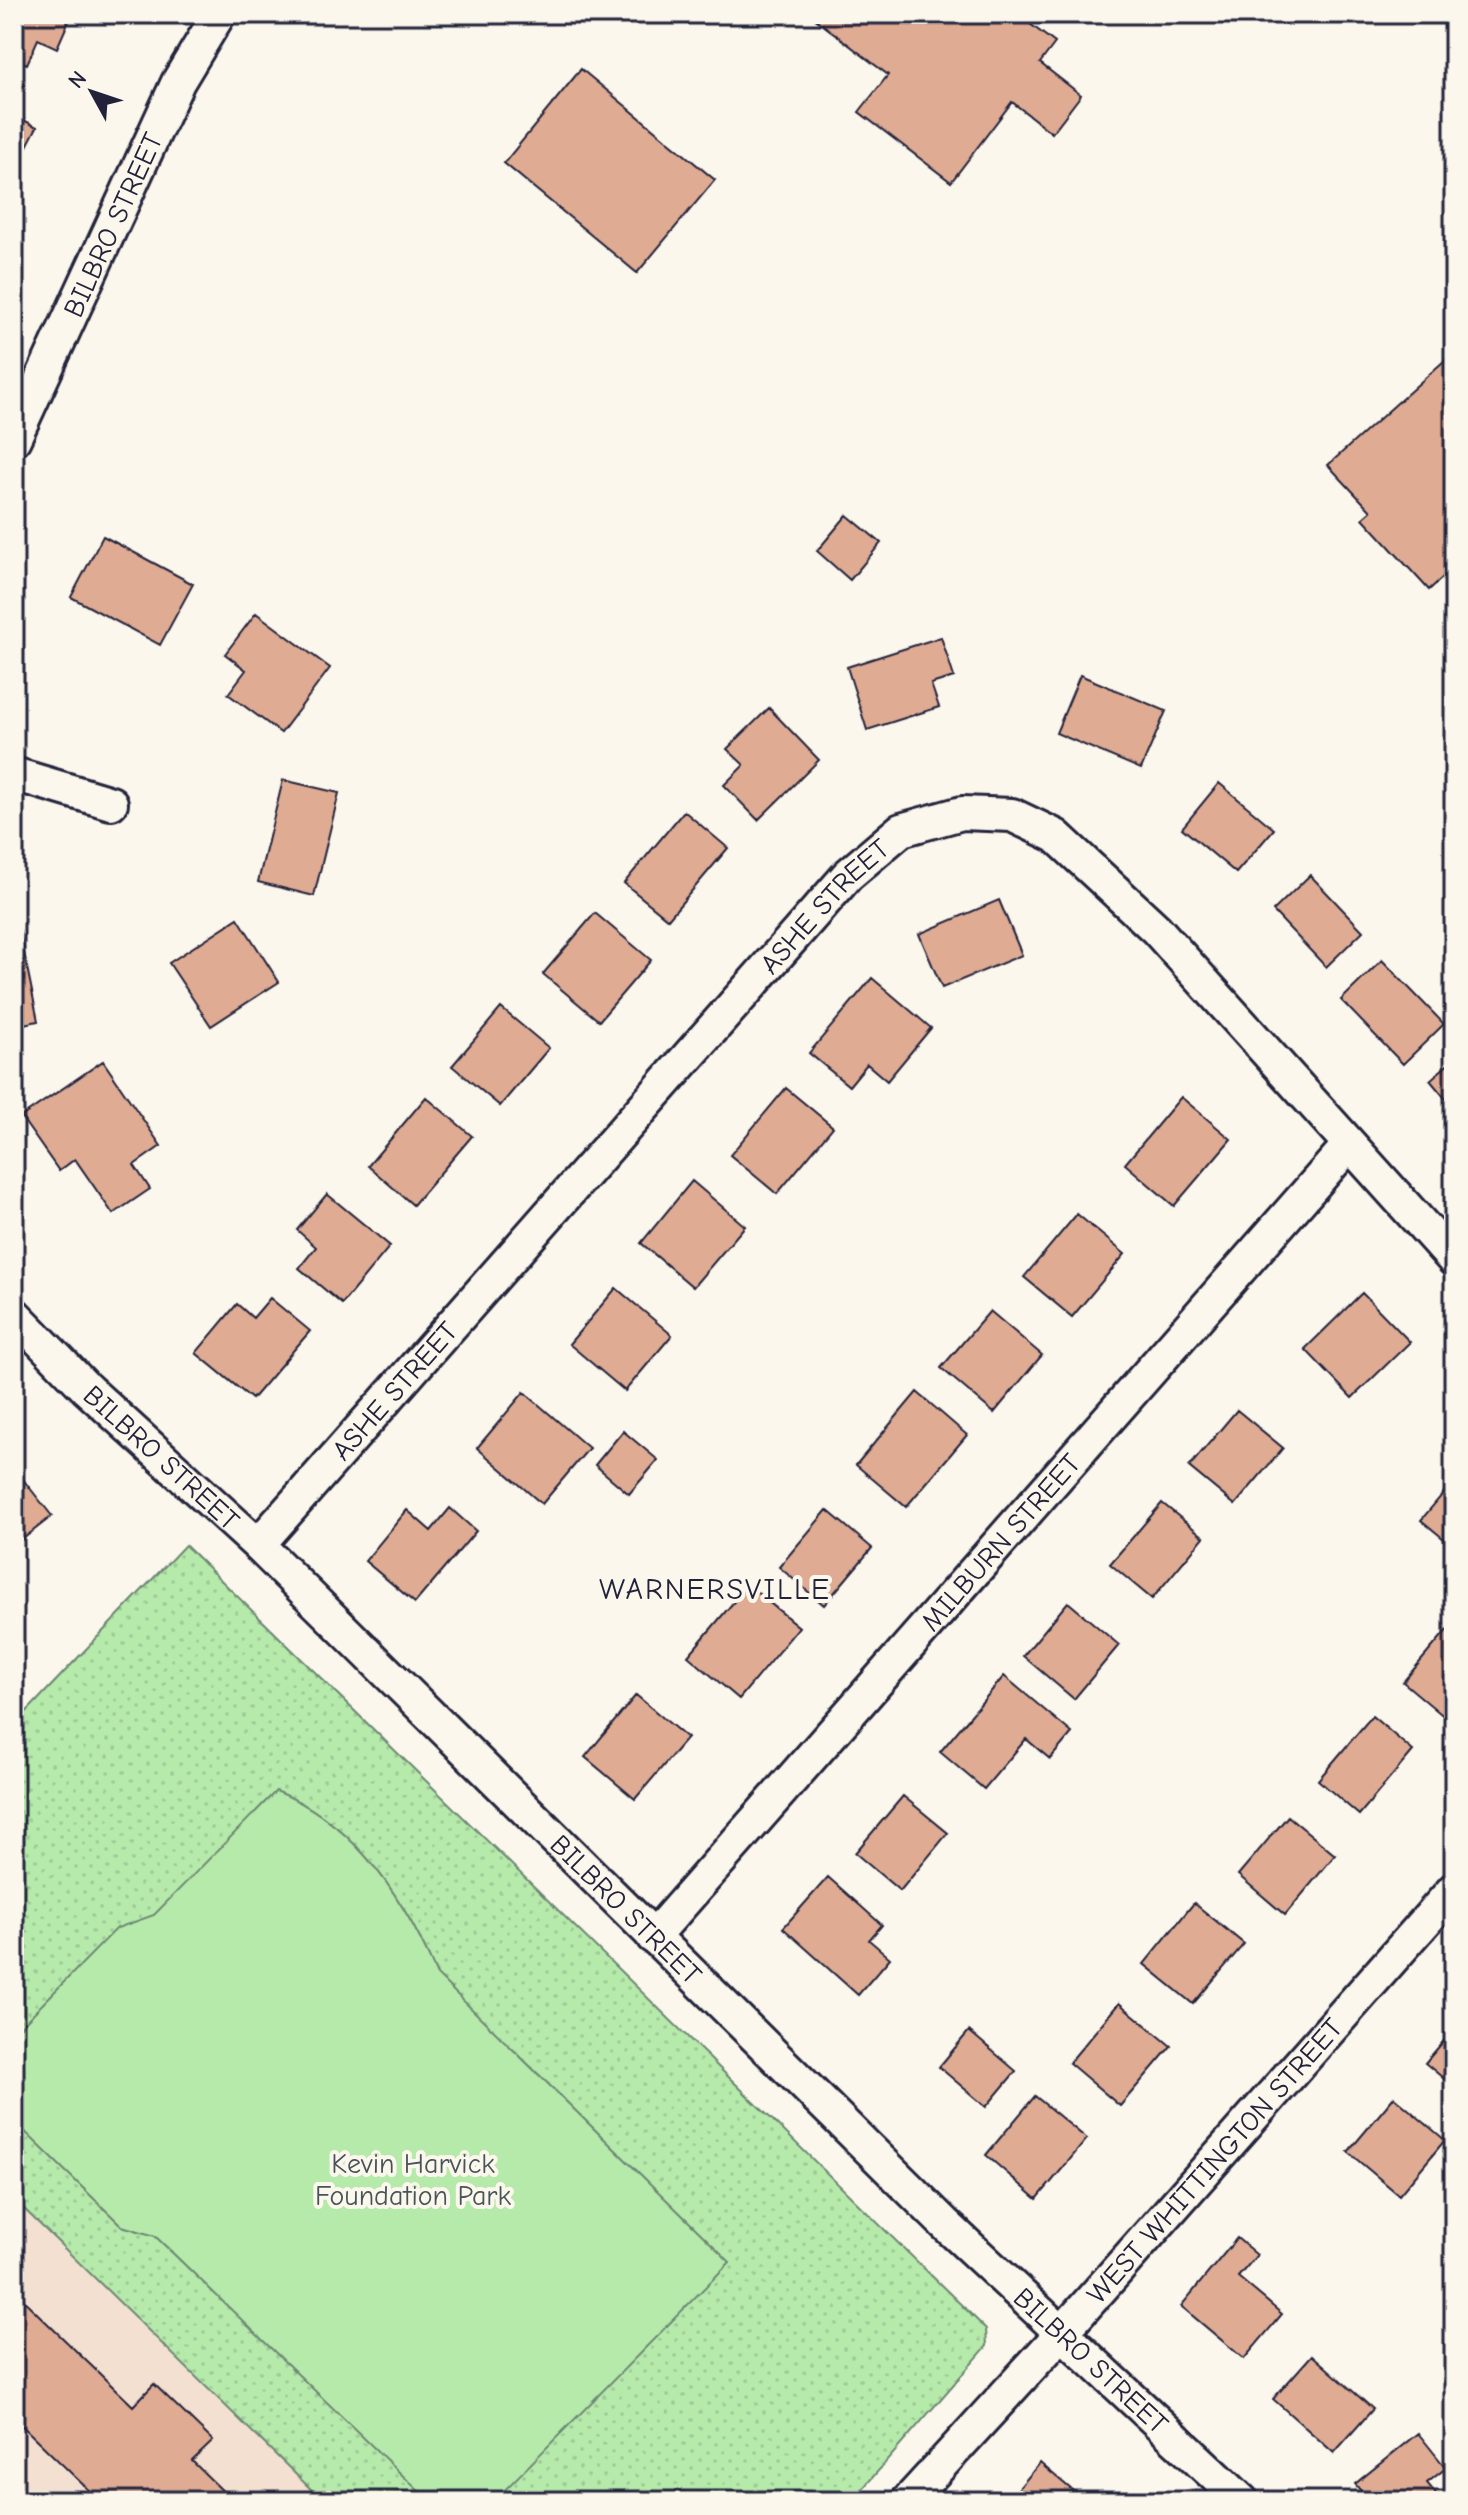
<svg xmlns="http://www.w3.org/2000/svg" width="1468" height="2515" viewBox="0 0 1468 2515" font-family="'Comic Neue',sans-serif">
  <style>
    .built { fill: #f3e0d1 }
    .green { fill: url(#green-dots); stroke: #6c8673; stroke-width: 2 }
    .pitch { fill: #b6eaab; stroke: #6c8673; stroke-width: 2 }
    .building { fill: #dfab93; stroke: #22223b; stroke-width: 2 }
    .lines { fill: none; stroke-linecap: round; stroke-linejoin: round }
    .street-casing { stroke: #22223b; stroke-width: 38 }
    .street { stroke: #fbf7ec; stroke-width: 32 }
    .labels { text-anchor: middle; stroke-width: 8; stroke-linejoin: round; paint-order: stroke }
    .street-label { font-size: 28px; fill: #22223b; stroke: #fbf7ec }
    .park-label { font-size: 28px; fill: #475457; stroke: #fbf7ec }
    .neighbourhood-label { font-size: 30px; letter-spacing: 2px; fill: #22223b; stroke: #fbf7ec }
  </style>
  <defs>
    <pattern id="green-dots" width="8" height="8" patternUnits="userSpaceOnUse" patternTransform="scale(2)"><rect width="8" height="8" fill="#b6eaab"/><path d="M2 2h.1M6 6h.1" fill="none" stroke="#9cc894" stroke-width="1.8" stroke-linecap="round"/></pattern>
  </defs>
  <rect width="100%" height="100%" fill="#fbf7ec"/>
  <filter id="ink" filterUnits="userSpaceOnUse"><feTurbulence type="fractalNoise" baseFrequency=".0125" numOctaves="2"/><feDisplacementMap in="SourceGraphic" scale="16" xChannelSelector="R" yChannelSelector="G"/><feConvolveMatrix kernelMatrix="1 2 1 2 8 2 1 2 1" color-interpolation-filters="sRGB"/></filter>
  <g filter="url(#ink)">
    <path class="built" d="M 14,2199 L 323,2501 L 14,2501 Z"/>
    <path class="green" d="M 185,1545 L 986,2329 L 987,2346 L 852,2501 L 323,2501 L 14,2199 L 14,1725 Z"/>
    <path class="pitch" d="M 276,1791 C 355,1822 405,1900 437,1975 L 730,2262 L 494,2501 L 429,2501 L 155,2236 L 122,2226 L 14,2121 L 14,2033 L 117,1928 L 154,1915 Z"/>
    <path class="building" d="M 14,14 L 72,14 L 57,48 L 38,39 L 27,64 L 14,59 Z
      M 809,14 L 1017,14 L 1055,43 L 1040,63 L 1081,95 L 1052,133 L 1012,102 L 951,182 L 859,112 L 888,75 Z
      M 581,69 L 715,180 L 637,273 L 504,163 Z
      M 14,115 L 37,127 L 14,171 Z
      M 1454,352 L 1454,567 L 1429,590 L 1363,518 L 1371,511 L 1328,465 Z
      M 847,515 L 881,543 L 850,580 L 817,551 Z
      M 103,536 L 193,584 L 160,645 L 71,597 Z
      M 256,613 L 330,668 L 281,733 L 228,694 L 246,670 L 225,654 Z
      M 941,637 L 954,677 L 931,684 L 939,707 L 867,730 L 847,667 Z
      M 1080,675 L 1166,711 L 1141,769 L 1056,733 Z
      M 769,708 L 819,760 L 758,820 L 724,785 L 744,765 L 727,749 Z
      M 283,780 L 339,793 L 314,896 L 258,882 Z
      M 1219,783 L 1274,829 L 1236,873 L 1182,828 Z
      M 684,811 L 728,848 L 668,919 L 624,883 Z
      M 1310,875 L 1363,931 L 1326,967 L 1273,911 Z
      M 999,900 L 1022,955 L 942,988 L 919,934 Z
      M 595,913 L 651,960 L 599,1021 L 543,974 Z
      M 17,918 L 38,1021 L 14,1026 L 14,919 Z
      M 238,918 L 279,982 L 211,1026 L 169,963 Z
      M 1382,960 L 1444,1024 L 1403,1064 L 1341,1000 Z
      M 872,978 L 931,1028 L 887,1081 L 867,1064 L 849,1086 L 809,1053 Z
      M 501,1008 L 549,1048 L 500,1106 L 452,1066 Z
      M 1454,1059 L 1454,1109 L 1430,1080 Z
      M 103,1061 L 161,1146 L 134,1165 L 150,1189 L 113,1214 L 75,1159 L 59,1171 L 21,1117 Z
      M 786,1088 L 833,1127 L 777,1194 L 730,1155 Z
      M 426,1097 L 472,1136 L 413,1205 L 368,1166 Z
      M 1181,1097 L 1231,1139 L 1174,1206 L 1125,1164 Z
      M 692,1181 L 745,1226 L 693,1287 L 641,1243 Z
      M 327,1194 L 390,1246 L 342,1304 L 299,1268 L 316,1247 L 297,1230 Z
      M 1077,1214 L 1125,1254 L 1072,1317 L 1024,1277 Z
      M 616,1288 L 672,1335 L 625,1391 L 569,1344 Z
      M 1362,1293 L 1410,1342 L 1352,1398 L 1305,1349 Z
      M 270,1298 L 310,1331 L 252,1399 L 196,1353 L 237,1304 L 253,1318 Z
      M 990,1311 L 1042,1355 L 994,1413 L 941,1368 Z
      M 524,1392 L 589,1448 L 542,1504 L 477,1448 Z
      M 917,1392 L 967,1435 L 906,1507 L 856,1465 Z
      M 1237,1410 L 1283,1448 L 1235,1505 L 1189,1467 Z
      M 623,1431 L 658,1460 L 629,1494 L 595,1465 Z
      M 14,1468 L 52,1516 L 14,1546 Z
      M 1446,1490 L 1454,1496 L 1454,1540 L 1450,1544 L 1421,1520 Z
      M 1162,1503 L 1204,1537 L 1152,1599 L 1110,1564 Z
      M 450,1508 L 476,1531 L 415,1603 L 365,1561 L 407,1510 L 431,1531 Z
      M 827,1510 L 872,1548 L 824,1605 L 779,1567 Z
      M 748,1585 L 799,1627 L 739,1699 L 688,1656 Z
      M 1068,1602 L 1119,1645 L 1074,1699 L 1023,1656 Z
      M 1453,1623 L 1454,1722 L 1453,1724 L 1403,1682 Z
      M 1004,1676 L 1072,1733 L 1050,1759 L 1026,1739 L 984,1789 L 940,1752 Z
      M 636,1695 L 687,1738 L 635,1799 L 585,1757 Z
      M 1372,1716 L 1413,1751 L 1359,1815 L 1318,1780 Z
      M 903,1796 L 948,1833 L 900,1891 L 855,1853 Z
      M 1288,1816 L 1335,1855 L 1285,1915 L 1238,1875 Z
      M 828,1877 L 882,1925 L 869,1940 L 890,1958 L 858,1995 L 783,1928 Z
      M 1194,1903 L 1244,1944 L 1193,2004 L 1144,1964 Z
      M 1119,2003 L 1171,2046 L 1120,2106 L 1069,2063 Z
      M 1454,2029 L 1454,2087 L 1425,2063 Z
      M 969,2031 L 1016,2071 L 986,2107 L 939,2067 Z
      M 1035,2096 L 1087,2139 L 1037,2199 L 986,2155 Z
      M 1394,2097 L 1445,2140 L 1399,2195 L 1348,2152 Z
      M 1237,2238 L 1257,2255 L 1238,2277 L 1282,2314 L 1244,2359 L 1181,2306 Z
      M 14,2291 L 133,2406 L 154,2384 L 213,2441 L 192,2461 L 233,2501 L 100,2501 L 14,2418 Z
      M 1312,2355 L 1373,2409 L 1334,2453 L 1273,2399 Z
      M 1418,2433 L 1446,2468 L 1427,2483 L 1442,2501 L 1369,2501 L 1355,2484 Z
      M 1040,2463 L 1085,2501 L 1008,2501 Z"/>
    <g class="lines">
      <defs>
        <g id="street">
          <path id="s1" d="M 14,439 L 178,82 L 219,14"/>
          <path d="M 14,774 L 111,803"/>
          <path id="s2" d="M 14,1314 L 87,1389 L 258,1545 L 944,2223 L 1242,2501"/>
          <path id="s3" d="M 258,1545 L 848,875 L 901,830 L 962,813 L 1012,815 L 1056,836 L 1156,929 L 1454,1260"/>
          <path id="s4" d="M 653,1937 L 1348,1146"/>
          <path id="s5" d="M 908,2501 L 1060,2335 L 1454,1889"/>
        </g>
      </defs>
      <use href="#street" class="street-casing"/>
      <use href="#street" class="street"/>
    </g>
  </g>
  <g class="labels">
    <g class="street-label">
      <text dy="10" stroke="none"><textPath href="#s1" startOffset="236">BILBRO STREET</textPath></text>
      <text dy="10" stroke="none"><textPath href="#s3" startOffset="854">ASHE STREET</textPath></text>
      <text dy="10" stroke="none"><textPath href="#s3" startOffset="206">ASHE STREET</textPath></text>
      <text dy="10" stroke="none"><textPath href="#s2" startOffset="206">BILBRO STREET</textPath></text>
      <text dy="10" stroke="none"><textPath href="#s4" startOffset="526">MILBURN STREET</textPath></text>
      <text dy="10" stroke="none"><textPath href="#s2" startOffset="854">BILBRO STREET</textPath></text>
      <text dy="10" stroke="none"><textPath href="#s5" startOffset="458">WEST WHITTINGTON STREET</textPath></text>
      <text dy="10" stroke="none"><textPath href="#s2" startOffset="1502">BILBRO STREET</textPath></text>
    </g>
    <g class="park-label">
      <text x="413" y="2173">Kevin Harvick<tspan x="413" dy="32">Foundation Park</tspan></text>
    </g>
    <g class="neighbourhood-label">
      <text x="715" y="1599">WARNERSVILLE</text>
    </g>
  </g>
  <rect width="1468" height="2515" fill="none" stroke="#fbf7ec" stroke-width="48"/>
  <rect x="24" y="24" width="1420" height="2467" fill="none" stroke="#22223b" stroke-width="3" filter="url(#ink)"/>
  <g transform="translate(92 92) rotate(310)" stroke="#fbf7ec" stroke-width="6" paint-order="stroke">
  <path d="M0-6L14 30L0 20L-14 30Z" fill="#22223b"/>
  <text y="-12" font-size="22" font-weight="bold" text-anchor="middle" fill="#22223b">N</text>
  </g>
</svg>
